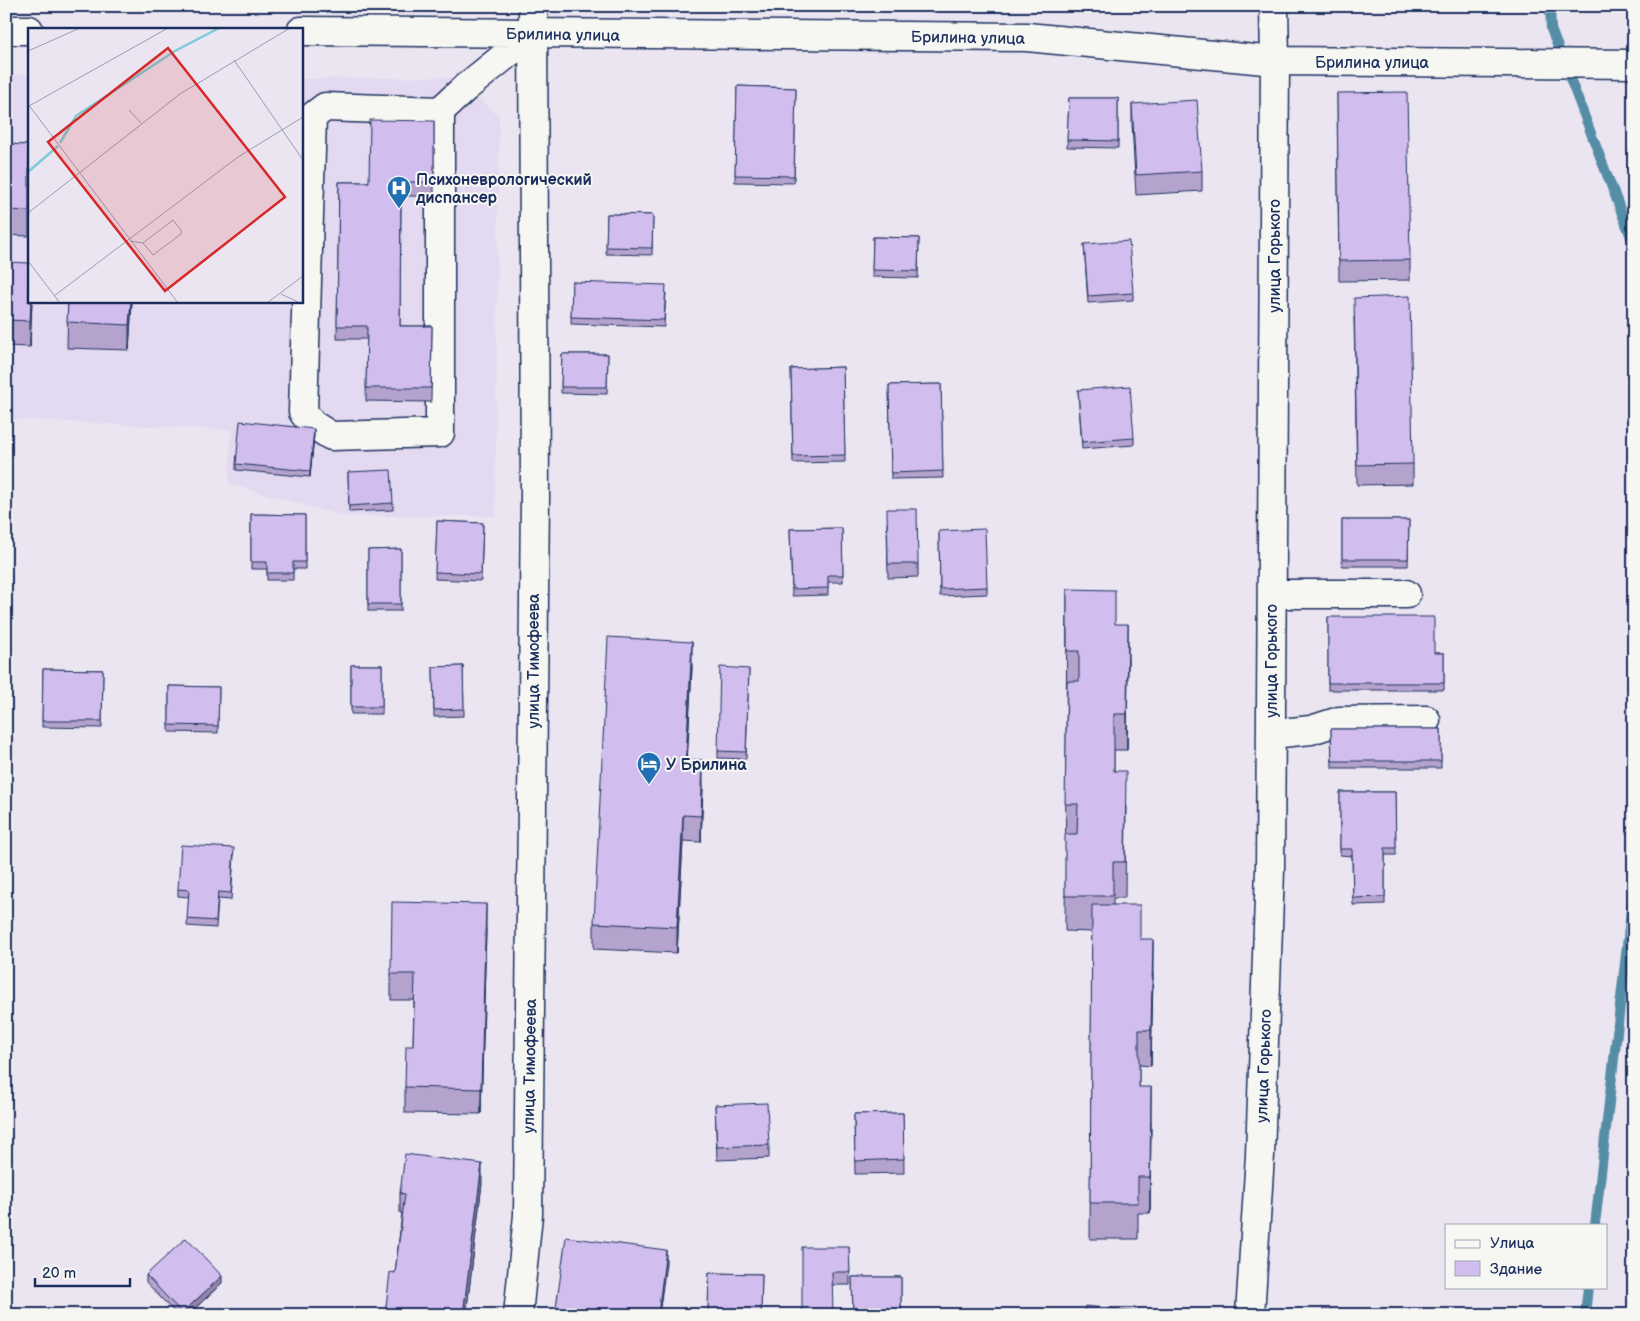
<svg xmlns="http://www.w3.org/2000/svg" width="1640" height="1321" viewBox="0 0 1640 1321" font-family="'Balsamiq Sans',sans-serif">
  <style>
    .built { fill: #e3d9f0 }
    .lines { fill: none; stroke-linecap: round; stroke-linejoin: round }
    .stream { stroke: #558da7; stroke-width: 10 }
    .minor-casing { stroke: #1b2f5e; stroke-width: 31 }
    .minor { stroke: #f6f6f2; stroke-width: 28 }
    .wall { fill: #b4a3cd; stroke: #1b2f5e }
    .shaded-wall { fill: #9284a7; stroke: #1b2f5e }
    .building { fill: #d1bdee; stroke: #1b2f5e }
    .labels { text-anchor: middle; stroke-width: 4; stroke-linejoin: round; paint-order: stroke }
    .street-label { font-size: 16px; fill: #1b2f5e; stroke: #f6f6f2 }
    .poi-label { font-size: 16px; font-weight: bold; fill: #1b2f5e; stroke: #f6f6f2; text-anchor: start }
    .inset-river { fill: none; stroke: #7cccd8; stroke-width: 2.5 }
    .inset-road { fill: none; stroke: #989cb6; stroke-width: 1 }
    .view { fill: #d62828; fill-opacity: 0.15; stroke: #d62828; stroke-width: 2.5 }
    .inset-edge { fill: none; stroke: #1b2f5e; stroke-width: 2.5 }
  </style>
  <rect width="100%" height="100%" fill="#ebe5f1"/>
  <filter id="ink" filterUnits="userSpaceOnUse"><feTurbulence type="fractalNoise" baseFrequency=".02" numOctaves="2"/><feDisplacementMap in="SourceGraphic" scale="10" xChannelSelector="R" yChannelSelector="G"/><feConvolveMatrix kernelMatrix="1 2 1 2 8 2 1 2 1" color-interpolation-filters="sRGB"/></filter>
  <g filter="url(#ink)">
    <path class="built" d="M 6,74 L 29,75 L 29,301 L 301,301 L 301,79 L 453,77 L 499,116 L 495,516 L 343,516 L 229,484 L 231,430 L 6,419 Z"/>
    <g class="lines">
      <path class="stream" d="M 1550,6 L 1551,29 L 1634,245
        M 1595,1225 L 1634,884
        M 1585,1315 L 1588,1287"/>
      <defs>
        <path id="minor" d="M 6,30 L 29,30
          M 301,31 L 1027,37 L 1275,61 L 1634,64
          M 440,111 L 440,433 L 331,436 L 312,424 L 303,412 L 312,117 L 325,107 L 440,111 L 465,88 L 532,34
          M 1272,594 L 1406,594
          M 1271,734 L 1311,730 L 1339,721 L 1426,720
          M 518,1315 L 528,1215 L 535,496 L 533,6
          M 1250,1315 L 1260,1155 L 1270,870 L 1275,61 L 1274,6"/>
      </defs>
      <use href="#minor" class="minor-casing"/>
      <use href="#minor" class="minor"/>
    </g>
    <path class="wall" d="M 737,86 L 796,88 L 794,183 L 735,182 Z
      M 1337,93 L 1410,260 L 1410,280 L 1339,281 Z
      M 1069,98 L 1118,98 L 1118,148 L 1067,147 Z
      M 1132,104 L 1202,171 L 1202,191 L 1136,195 L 1132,124 Z
      M 434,121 L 434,196 L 401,196 L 400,326 L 432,326 L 431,402 L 366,401 L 367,339 L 337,339 L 339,182 L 369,182 Z
      M 6,144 L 29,145 L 29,236 L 6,235 Z
      M 607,214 L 653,215 L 652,255 L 606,254 Z
      M 873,237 L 919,238 L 918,278 L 872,277 Z
      M 1084,244 L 1133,293 L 1133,300 L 1088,303 Z
      M 6,262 L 32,301 L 30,347 L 6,346 Z
      M 572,282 L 666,292 L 664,327 L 571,324 Z
      M 68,301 L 132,301 L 129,350 L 67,348 Z
      M 1354,317 L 1413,464 L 1413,484 L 1357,485 Z
      M 562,354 L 608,354 L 607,394 L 561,393 Z
      M 843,367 L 845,462 L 793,463 L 791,369 Z
      M 941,384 L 943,478 L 891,479 L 889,385 Z
      M 1078,390 L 1134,438 L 1134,445 L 1082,449 Z
      M 314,435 L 310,477 L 236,470 L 236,464 Z
      M 348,472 L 393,503 L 393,510 L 349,512 Z
      M 251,514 L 305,515 L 305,569 L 293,569 L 293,580 L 267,580 L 267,569 L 251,569 Z
      M 1342,520 L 1409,520 L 1408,566 L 1342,566 Z
      M 437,521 L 483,523 L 481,581 L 435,579 Z
      M 887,523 L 918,564 L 918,577 L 888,578 Z
      M 842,528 L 843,582 L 828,582 L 828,595 L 792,596 L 790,529 Z
      M 939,531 L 987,587 L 987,594 L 940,596 Z
      M 401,549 L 401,611 L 368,611 L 368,550 Z
      M 1067,589 L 1115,624 L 1128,660 L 1127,750 L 1114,750 L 1114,771 L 1126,807 L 1125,898 L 1113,898 L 1113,905 L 1140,939 L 1153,975 L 1151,1066 L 1139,1065 L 1139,1087 L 1151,1122 L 1150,1213 L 1138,1213 L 1138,1239 L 1090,1239 L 1092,932 L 1065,931 Z
      M 1328,617 L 1434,653 L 1444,653 L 1444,690 L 1328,690 Z
      M 351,665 L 382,665 L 382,714 L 351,714 Z
      M 463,666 L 464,716 L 434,717 L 433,667 Z
      M 692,667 L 687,759 L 703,786 L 701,842 L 683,841 L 677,953 L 594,949 L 594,923 Z
      M 43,669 L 103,670 L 102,728 L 42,727 Z
      M 749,669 L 746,759 L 718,758 L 718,751 Z
      M 169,686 L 219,687 L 218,733 L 169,732 Z
      M 1331,729 L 1441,729 L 1441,768 L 1332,768 Z
      M 1340,792 L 1395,792 L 1396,855 L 1385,855 L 1385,904 L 1353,905 L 1352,856 L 1340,855 Z
      M 234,855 L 231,900 L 218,899 L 216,928 L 187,926 L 189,897 L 178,896 L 178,889 Z
      M 486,929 L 481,1114 L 405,1113 L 405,1087 L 413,1046 L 414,1000 L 391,1000 L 391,974 Z
      M 715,1105 L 769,1145 L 769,1158 L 717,1160 Z
      M 903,1113 L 904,1173 L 855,1174 L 854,1114 Z
      M 482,1183 L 466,1315 L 385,1315 L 395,1273 L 402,1213 L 400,1213 L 400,1193 Z
      M 849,1247 L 850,1285 L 832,1285 L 802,1315 Z
      M 709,1273 L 762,1274 L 761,1315 L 708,1315 Z
      M 146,1275 L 222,1283 L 188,1315 L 177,1315 L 146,1282 Z
      M 852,1277 L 901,1277 L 901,1315 L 853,1315 Z"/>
    <path class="shaded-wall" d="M 31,301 L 32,301 L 30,347 L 30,321 Z
      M 131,301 L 132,301 L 129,350 L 129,325 Z
      M 314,429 L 314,435 L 310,477 L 310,471 Z
      M 1128,624 L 1128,660 L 1127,750 L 1127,714 Z
      M 692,642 L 692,667 L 686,785 L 686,759 Z
      M 703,760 L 703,786 L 701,842 L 701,816 Z
      M 683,815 L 683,841 L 677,953 L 677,927 Z
      M 486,904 L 486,929 L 481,1114 L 481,1089 Z
      M 1153,939 L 1153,975 L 1151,1066 L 1151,1030 Z
      M 1151,1087 L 1151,1122 L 1150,1213 L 1150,1177 Z
      M 482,1164 L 482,1183 L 466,1315 L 463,1315 Z
      M 666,1250 L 666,1264 L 659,1315 L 658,1315 Z
      M 222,1276 L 222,1283 L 188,1315 L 182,1315 L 182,1313 Z"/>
    <path class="building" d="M 737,86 L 796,88 L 794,176 L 735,175 Z
      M 1407,92 L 1410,260 L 1339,261 L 1337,93 Z
      M 1069,98 L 1118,98 L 1118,141 L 1067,140 Z
      M 1197,100 L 1202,171 L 1136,175 L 1132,104 Z
      M 370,120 L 434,121 L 434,182 L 401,182 L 400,326 L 432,326 L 431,388 L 366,388 L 367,326 L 337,326 L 339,182 L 369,182 Z
      M 6,144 L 29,145 L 29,211 L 6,210 Z
      M 607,214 L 653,215 L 652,248 L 606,247 Z
      M 873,237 L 919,238 L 918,271 L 872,270 Z
      M 1129,241 L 1133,293 L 1088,296 L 1084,244 Z
      M 6,262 L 29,263 L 29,301 L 31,301 L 30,321 L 6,320 Z
      M 572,282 L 666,285 L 664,320 L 571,317 Z
      M 1410,296 L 1413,464 L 1357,465 L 1354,298 Z
      M 68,301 L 131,301 L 129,325 L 67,322 Z
      M 562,354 L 608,354 L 607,387 L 561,387 Z
      M 843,367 L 845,455 L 793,456 L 791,369 Z
      M 941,384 L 943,471 L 891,473 L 889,385 Z
      M 1130,386 L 1134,438 L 1082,442 L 1078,390 Z
      M 240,421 L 314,429 L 310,471 L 236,464 Z
      M 391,470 L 393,503 L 349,506 L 348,472 Z
      M 887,509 L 917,509 L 918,564 L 888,564 Z
      M 251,514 L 305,515 L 305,562 L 293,562 L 293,573 L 267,573 L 267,562 L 251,562 Z
      M 1342,520 L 1409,520 L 1408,559 L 1342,559 Z
      M 437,521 L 483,523 L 481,574 L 435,572 Z
      M 842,528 L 843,575 L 828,575 L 828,588 L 792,589 L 790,529 Z
      M 985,529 L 987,587 L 940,589 L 939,531 Z
      M 401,549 L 401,604 L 368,604 L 368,550 Z
      M 1067,589 L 1115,590 L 1115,624 L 1128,624 L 1127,714 L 1114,714 L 1114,771 L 1126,771 L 1125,862 L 1113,862 L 1113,896 L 1065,896 L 1065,834 L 1077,834 L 1078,804 L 1065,804 L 1067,681 L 1079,681 L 1079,651 L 1067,651 Z
      M 1328,617 L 1434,617 L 1434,653 L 1444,653 L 1444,683 L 1328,683 Z
      M 608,637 L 692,642 L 686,759 L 703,760 L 701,816 L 683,815 L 677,927 L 594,923 Z
      M 351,665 L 382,665 L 382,707 L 351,707 Z
      M 463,666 L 464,709 L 434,710 L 433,667 Z
      M 720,667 L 749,669 L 746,752 L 718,751 Z
      M 43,669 L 103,670 L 102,721 L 42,721 Z
      M 169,686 L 219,687 L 218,726 L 169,725 Z
      M 1331,729 L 1441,729 L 1441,761 L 1332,761 Z
      M 1340,792 L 1395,792 L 1396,848 L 1385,848 L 1385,897 L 1353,898 L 1352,849 L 1340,849 Z
      M 181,845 L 234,848 L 231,893 L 218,892 L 216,921 L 187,919 L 189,890 L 178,889 Z
      M 392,902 L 486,904 L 481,1089 L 405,1087 L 406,1046 L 413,1046 L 415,974 L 391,974 Z
      M 1092,905 L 1140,905 L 1140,939 L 1153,939 L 1151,1030 L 1139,1030 L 1139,1087 L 1151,1087 L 1150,1177 L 1138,1177 L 1138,1203 L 1090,1203 Z
      M 767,1103 L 769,1145 L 717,1147 L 715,1105 Z
      M 903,1113 L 904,1159 L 855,1161 L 854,1114 Z
      M 405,1154 L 482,1164 L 463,1315 L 385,1315 L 390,1272 L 395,1273 L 405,1194 L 400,1193 Z
      M 566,1237 L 666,1250 L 658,1315 L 555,1315 Z
      M 186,1238 L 222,1276 L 182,1313 L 146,1275 Z
      M 802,1247 L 849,1247 L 850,1272 L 832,1272 L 833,1315 L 802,1315 Z
      M 709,1273 L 762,1274 L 761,1313 L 708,1312 Z
      M 852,1277 L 901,1277 L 901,1311 L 853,1312 Z
      M 1085,1306 L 1147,1313 L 1147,1315 L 1084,1315 Z
      M 1323,1309 L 1367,1315 L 1322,1315 Z"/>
  </g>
  <defs>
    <symbol id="hospital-pin" viewBox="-11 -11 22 30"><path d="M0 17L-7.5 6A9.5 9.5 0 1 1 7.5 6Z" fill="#1f6fb2" stroke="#f6f6f2"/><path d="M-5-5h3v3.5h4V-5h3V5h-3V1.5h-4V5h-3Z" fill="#fff"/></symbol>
    <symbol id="hotel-pin" viewBox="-11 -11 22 30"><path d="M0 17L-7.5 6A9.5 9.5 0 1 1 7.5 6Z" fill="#1f6fb2" stroke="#f6f6f2"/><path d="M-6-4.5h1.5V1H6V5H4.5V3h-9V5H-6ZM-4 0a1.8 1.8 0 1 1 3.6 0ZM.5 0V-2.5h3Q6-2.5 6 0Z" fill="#fff"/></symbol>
  </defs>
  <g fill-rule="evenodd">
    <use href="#hospital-pin" x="385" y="174" width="28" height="38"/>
    <use href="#hotel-pin" x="635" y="750" width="28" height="38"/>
  </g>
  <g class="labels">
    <g class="street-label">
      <text transform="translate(563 34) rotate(1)" y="6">Брилина улица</text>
      <text transform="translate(968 37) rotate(1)" y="6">Брилина улица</text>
      <text x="1372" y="68">Брилина улица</text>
      <text transform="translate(1274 256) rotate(-90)" y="6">улица Горького</text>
      <text transform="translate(533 661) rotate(-90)" y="6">улица Тимофеева</text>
      <text transform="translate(1271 661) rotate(-90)" y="6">улица Горького</text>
      <text transform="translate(529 1066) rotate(-89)" y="6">улица Тимофеева</text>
      <text transform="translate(1263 1066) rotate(-88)" y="6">улица Горького</text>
    </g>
    <g class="poi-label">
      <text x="416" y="185">Психоневрологический<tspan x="416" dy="18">диспансер</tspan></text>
      <text x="666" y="770">У Брилина</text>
    </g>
  </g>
  <g transform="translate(28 28)">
    <rect width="275" height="275" fill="#ebe5f1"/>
    <path class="inset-river" d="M 32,115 L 48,88 L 147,23 L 191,0M 0,144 L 30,118"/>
    <path class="inset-road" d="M 0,23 L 52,0M 206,32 L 275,132M 0,76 L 150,275M 1,78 L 140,0M 101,82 L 113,95M 0,185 L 152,66 L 262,0M 102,213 L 115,215 L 125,227 L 153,206 L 153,202 L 145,192 L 115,215M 0,233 L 32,275M 253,266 L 272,275M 26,268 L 210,129 L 275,89M 239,275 L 275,248"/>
    <path class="view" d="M 140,20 L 257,169 L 137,263 L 20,114 Z"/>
    <rect width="275" height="275" class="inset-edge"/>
  </g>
  <rect width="1640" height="1321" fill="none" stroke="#f6f6f2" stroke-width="25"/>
  <rect x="12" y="12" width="1615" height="1296" fill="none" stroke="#1b2f5e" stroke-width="2" filter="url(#ink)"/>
  <rect x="1445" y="1224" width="162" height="65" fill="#f6f6f2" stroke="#9ea6b7"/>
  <rect x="1455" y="1240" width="25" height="8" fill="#f6f6f2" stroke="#9ea6b7"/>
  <text x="1490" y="1248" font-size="15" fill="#1b2f5e">Улица</text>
  <rect x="1455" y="1261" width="25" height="15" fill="#d1bdee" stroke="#9ea6b7"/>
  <text x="1490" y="1274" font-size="15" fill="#1b2f5e">Здание</text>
  <path d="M35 1278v8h95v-8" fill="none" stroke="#1b2f5e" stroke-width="2.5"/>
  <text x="42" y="1278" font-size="15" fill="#1b2f5e" stroke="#f6f6f2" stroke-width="4" paint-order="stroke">20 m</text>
</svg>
